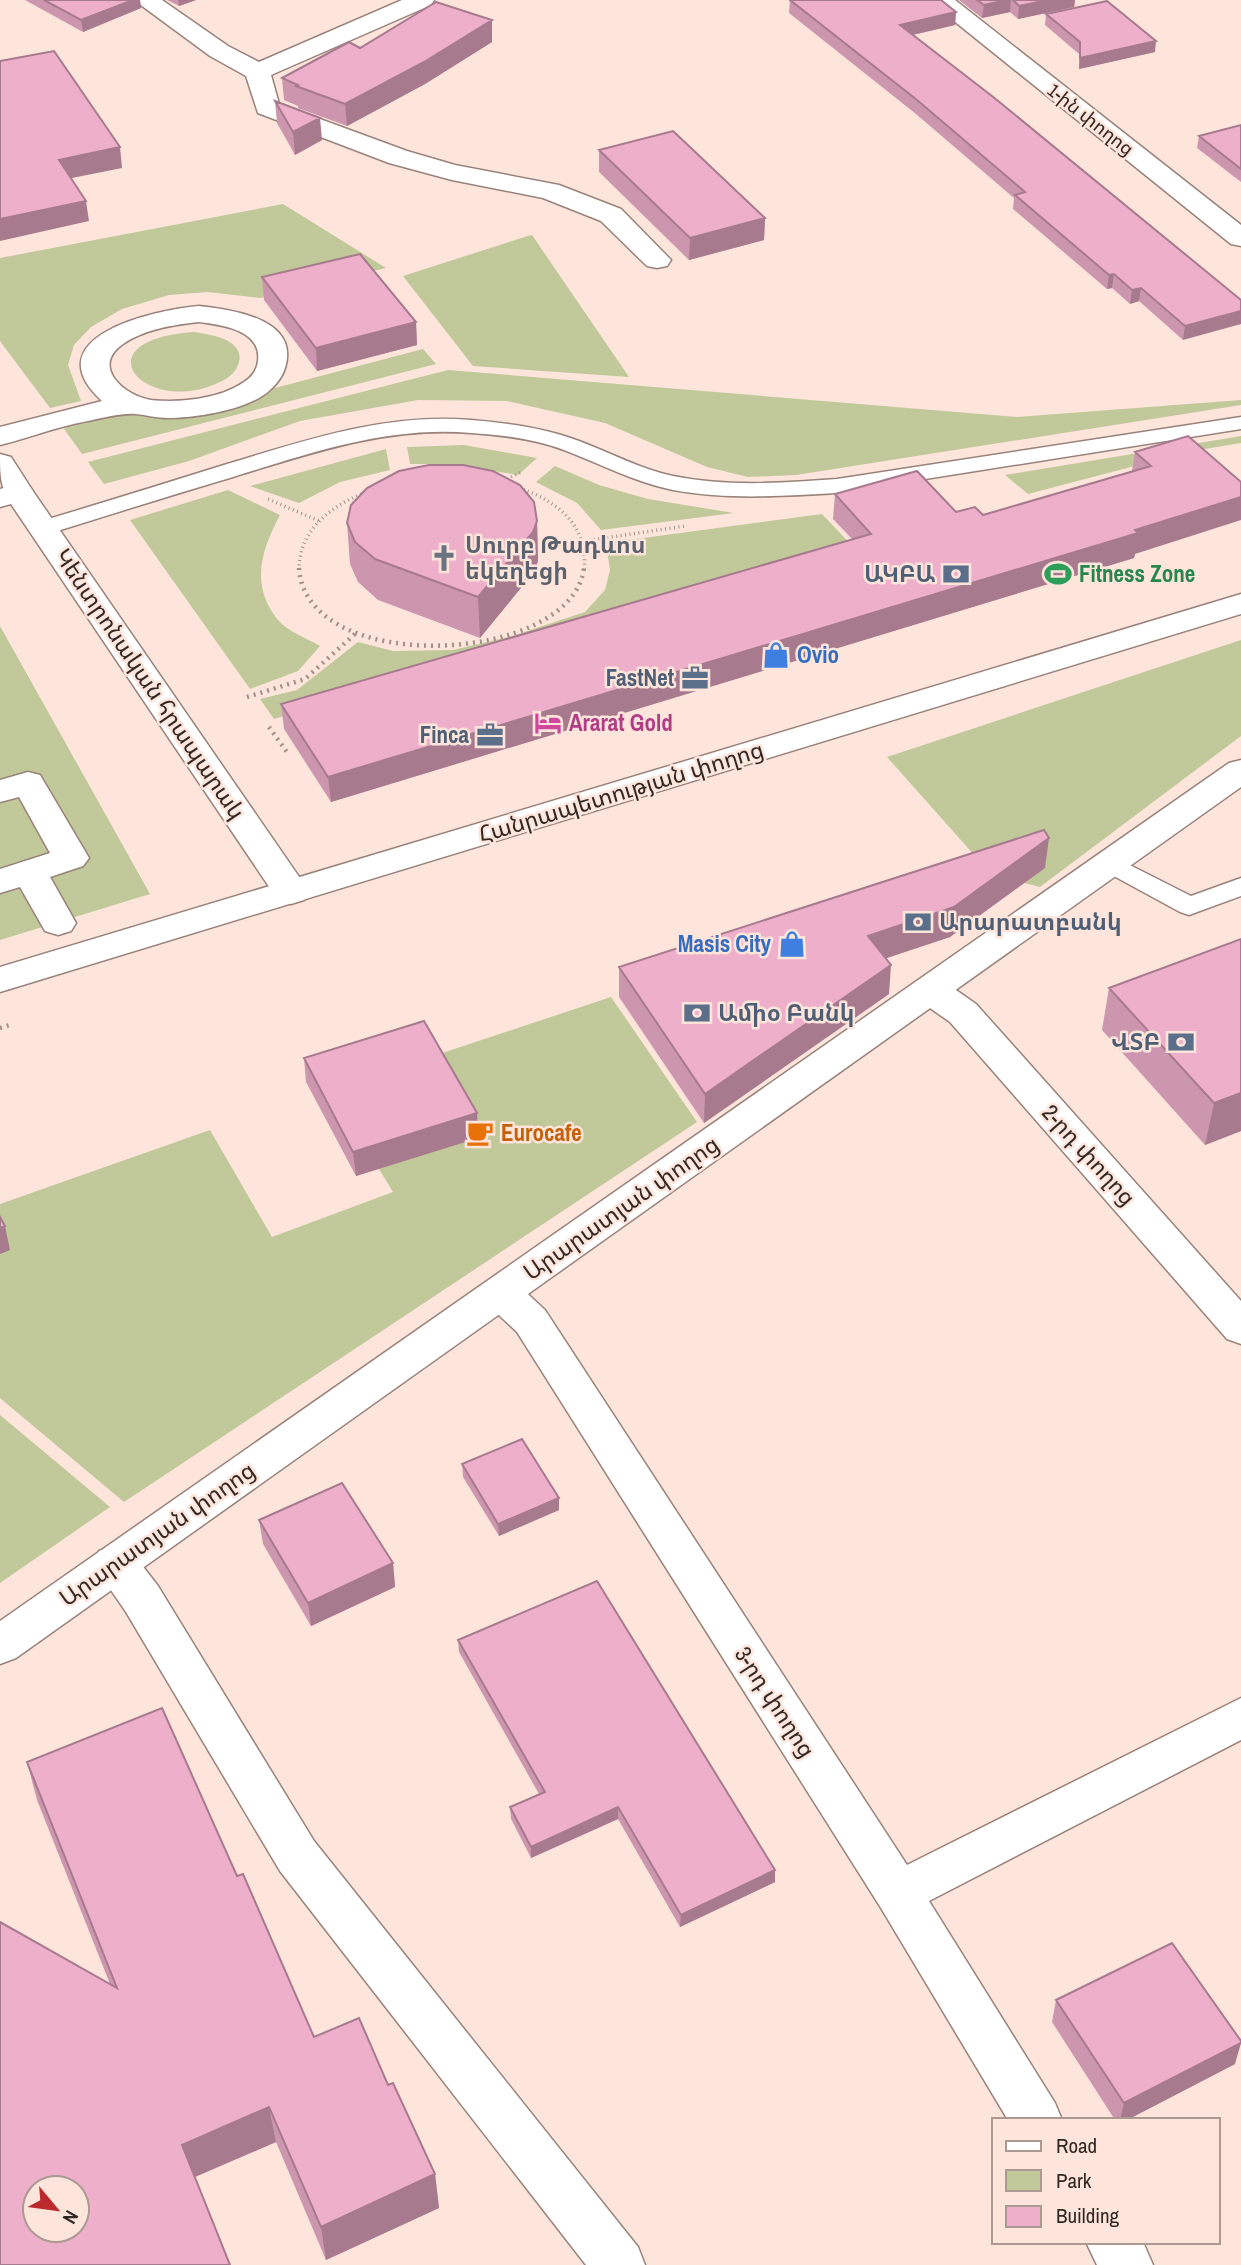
<svg xmlns="http://www.w3.org/2000/svg" width="1241" height="2265" viewBox="0 0 1241 2265" font-family="'Archivo Narrow','Noto Sans Armenian',sans-serif">
  <style>
    .green { fill: #c1c899 }
    .lines { fill: none; stroke-linecap: round; stroke-linejoin: round }
    .service-casing { stroke: #98827a; stroke-width: 3 }
    .pedestrian-casing { stroke: #98827a; stroke-width: 3 }
    .minor-casing { stroke: #98827a; stroke-width: 3 }
    .tertiary-casing { stroke: #98827a; stroke-width: 3 }
    .primary-casing { stroke: #98827a; stroke-width: 3 }
    .path-far1 { stroke: #a19089; stroke-width: 3.5; stroke-dasharray: 1 3.5; stroke-linecap: butt }
    .path { stroke: #a19089; stroke-width: 4.5; stroke-dasharray: 2 5; stroke-linecap: butt }
    .service { fill: #fff; fill-rule: evenodd }
    .pedestrian { fill: #fff; fill-rule: evenodd }
    .minor { fill: #fff; fill-rule: evenodd }
    .tertiary { fill: #fff; fill-rule: evenodd }
    .primary { fill: #fff; fill-rule: evenodd }
    .wall { fill: #cd96af }
    .shaded-wall { fill: #a77a8e }
    .building { fill: #eeafcb; stroke: #a77a8e; stroke-width: 2; fill-rule: evenodd }
    .labels { text-anchor: middle; stroke-width: 5; stroke-linejoin: round; paint-order: stroke }
    .far-street-label { font-size: 19px; fill: #312824; stroke: #fde5dc }
    .worship-label { font-size: 23px; font-weight: bold; fill: #5b616d; stroke: #fde5dc; text-anchor: start }
    .service-label { font-size: 23px; font-weight: bold; fill: #4e5e75; stroke: #fde5dc; text-anchor: end }
    .leisure-label { font-size: 23px; font-weight: bold; fill: #27864d; stroke: #fde5dc; text-anchor: start }
    .shop-label { font-size: 23px; font-weight: bold; fill: #366cbe; stroke: #fde5dc; text-anchor: start }
    .street-label { font-size: 23px; fill: #312824; stroke: #fde5dc }
    .hotel-label { font-size: 23px; font-weight: bold; fill: #b23c85; stroke: #fde5dc; text-anchor: start }
    .food-label { font-size: 23px; font-weight: bold; fill: #c56008; stroke: #fde5dc; text-anchor: start }
  </style>
  <rect width="100%" height="100%" fill="#fde5dc"/>
  <path class="green" d="M 283,204 L 386,268 L 260,298 L 208,292 L 169,295 L 122,309 L 91,327 L 74,345 L 68,365 L 81,401 L 50,408 L 0,341 L 0,258 Z
    M 531,235 L 532,235 L 629,377 L 473,366 L 403,276 Z
    M 193,332 C 210,334 248,340 238,365 C 236,371 230,377 224,380 C 148,421 75,341 193,332 Z
    M 423,349 L 436,364 L 82,454 L 64,429 L 75,421 L 256,393 Z
    M 448,370 L 1017,417 L 1241,400 L 1241,405 L 796,475 L 748,477 L 707,467 L 605,423 L 507,401 L 418,400 L 300,421 L 189,461 L 104,484 L 88,462 Z
    M 1241,436 L 1241,443 L 1192,451 L 1028,494 L 1005,475 Z
    M 464,445 L 537,458 L 518,475 L 453,464 L 410,464 L 407,447 Z
    M 386,449 L 390,470 L 340,482 L 299,503 L 250,486 Z
    M 555,466 L 599,485 L 648,499 L 734,513 L 601,530 L 577,503 L 536,482 Z
    M 228,490 L 280,515 C 261,550 250,586 278,620 C 287,631 308,639 320,646 L 298,671 L 250,689 L 130,520 Z
    M 822,514 L 855,549 L 274,719 L 260,699 L 297,690 L 358,642 L 393,651 L 453,650 L 512,636 L 585,612 L 605,590 L 610,570 L 606,543 Z
    M 0,626 L 150,894 L 0,940 Z
    M 1241,640 L 1241,736 L 1040,887 L 992,875 L 887,757 Z
    M 611,997 L 697,1122 L 124,1502 L 0,1398 L 0,1204 L 210,1130 L 272,1237 L 393,1192 L 331,1090 Z
    M 0,1415 L 110,1507 L 0,1583 Z"/>
  <g class="lines">
    <defs>
      <path id="service" d="M 1241,417 L 1241,429 L 837,493 C 782,496 728,500 673,490 C 634,482 601,464 564,450 C 535,439 502,435 471,433 C 388,426 311,453 233,477 C 172,495 112,514 51,533 L 35,533 L 32,528 L 35,523 C 99,504 163,484 227,464 C 307,440 386,413 471,420 C 507,423 545,428 579,441 C 611,453 640,469 673,476 C 727,487 783,483 837,479 Z
        M 1110,855 L 1191,896 L 1241,878 L 1241,896 L 1189,915 L 1180,912 L 1101,869 L 1097,863 L 1101,857 Z"/>
      <path id="pedestrian" d="M 199,306 C 227,309 291,317 287,358 C 286,371 279,382 270,390 C 249,410 195,418 168,418 C 157,418 146,415 136,414 C 121,413 103,418 88,421 C 58,426 29,438 0,445 L 0,427 L 102,401 C 32,337 154,310 199,306 ZM 199,322 C 222,325 262,330 258,361 C 257,370 252,377 244,382 C 220,399 180,403 151,400 C 125,396 90,367 123,344 C 145,329 173,325 199,322 Z
        M 0,454 L 11,457 L 34,493 L 30,499 L 19,502 L 8,499 C 0,485 0,472 0,454 Z
        M 28,772 L 40,775 L 89,858 L 83,866 L 50,877 L 76,923 L 71,931 L 58,935 L 45,931 L 20,887 L 0,893 L 0,869 L 50,853 L 19,797 L 0,802 L 0,780 Z"/>
      <path id="minor" d="M 134,0 L 162,0 L 228,46 L 259,62 L 402,0 L 434,0 L 431,5 L 271,75 L 279,104 L 407,151 L 455,165 L 559,185 L 621,209 L 671,260 L 667,266 L 657,268 L 647,266 L 601,221 L 543,198 L 452,180 L 389,163 L 258,113 L 246,76 L 210,56 Z
        M 928,0 L 955,0 L 1241,225 L 1241,246 L 1231,244 Z
        M 19,484 L 30,487 L 304,884 L 309,892 L 304,900 L 291,904 L 278,900 L 11,504 L 0,507 L 0,489 Z
        M 930,977 L 943,981 L 976,1004 L 1241,1301 L 1241,1344 L 1227,1339 L 950,1022 L 917,999 L 912,990 L 917,981 Z
        M 501,1278 L 515,1282 L 545,1310 L 907,1865 L 1241,1698 L 1241,1740 L 929,1901 L 1055,2103 L 1062,2120 L 1008,2120 L 881,1908 L 517,1332 L 487,1304 L 481,1293 L 487,1282 Z
        M 115,1546 L 131,1551 L 158,1586 L 314,1841 L 638,2247 L 645,2265 L 586,2265 L 280,1871 L 126,1612 L 93,1564 L 99,1551 Z
        M 1086,2242 L 1143,2242 L 1153,2265 L 1097,2265 Z"/>
      <path id="tertiary" d="M 1241,594 L 1241,614 L 0,992 L 0,967 Z"/>
      <path id="primary" d="M 1241,760 L 1241,787 L 16,1658 L 0,1664 L 0,1621 L 1229,763 Z"/>
    </defs>
    <use href="#service" class="service-casing"/>
    <use href="#pedestrian" class="pedestrian-casing"/>
    <use href="#minor" class="minor-casing"/>
    <use href="#tertiary" class="tertiary-casing"/>
    <use href="#primary" class="primary-casing"/>
    <path class="path-far1" d="M 503,481 L 523,471
      M 268,499 L 319,521
      M 585,541 L 685,526
      M 299,570 C 298,450 600,444 584,570"/>
    <path class="path" d="M 299,568 C 306,678 572,665 584,568
      M 247,697 L 305,679 L 356,633
      M 269,727 L 289,755
      M 0,1028 L 13,1024"/>
    <use href="#service" class="service"/>
    <use href="#pedestrian" class="pedestrian"/>
    <use href="#minor" class="minor"/>
    <use href="#tertiary" class="tertiary"/>
    <use href="#primary" class="primary"/>
  </g>
  <path class="wall" d="M 25,0 L 140,0 L 141,8 L 83,32 Z
    M 167,0 L 196,0 L 179,6 Z
    M 790,0 L 956,12 L 955,25 L 913,35 L 1241,300 L 1183,340 L 1139,301 L 1130,304 L 1112,288 L 1107,289 L 1013,209 L 1014,198 L 916,114 L 789,13 Z
    M 959,0 L 1075,0 L 1074,7 L 1018,19 L 1010,12 L 982,18 Z
    M 1046,14 L 1155,52 L 1079,69 L 1079,54 L 1045,25 Z
    M 492,20 L 492,42 L 425,84 L 347,126 L 298,108 L 298,106 L 284,100 L 282,78 L 360,48 Z
    M 275,101 L 322,140 L 295,155 L 277,123 Z
    M 1241,125 L 1241,182 L 1197,148 L 1199,136 Z
    M 599,150 L 765,218 L 764,240 L 689,260 L 599,172 Z
    M 262,277 L 416,322 L 417,345 L 317,371 L 264,300 Z
    M 1188,436 L 1135,554 L 1134,558 L 331,802 L 284,729 L 281,704 L 852,539 L 833,519 L 835,494 L 983,515 L 1132,471 L 1135,452 Z
    M 537,521 L 538,561 L 534,572 L 480,638 L 378,600 L 358,582 L 350,564 L 347,523 Z
    M 1045,868 L 950,937 L 886,958 L 889,994 L 704,1123 L 619,997 L 619,967 Z
    M 1109,988 L 1241,1131 L 1205,1145 L 1102,1030 Z
    M 304,1058 L 477,1113 L 478,1138 L 356,1176 L 306,1082 Z
    M 462,1464 L 559,1498 L 559,1510 L 499,1536 L 463,1477 Z
    M 259,1520 L 393,1563 L 395,1587 L 311,1626 L 263,1544 Z
    M 458,1640 L 775,1870 L 775,1882 L 680,1927 L 618,1819 L 531,1858 L 511,1819 L 510,1807 L 539,1794 L 459,1652 Z
    M 27,1762 L 237,1876 L 314,2037 L 388,2085 L 435,2174 L 439,2208 L 326,2260 L 276,2142 L 195,2177 L 110,1984 L 37,1800 Z
    M 1056,2000 L 1235,2064 L 1127,2120 L 1115,2120 L 1052,2022 Z"/>
  <path class="shaded-wall" d="M 132,0 L 140,0 L 141,8 L 83,32 L 81,20 Z
    M 178,0 L 196,0 L 179,6 Z
    M 1006,0 L 1011,0 L 1010,12 L 982,18 L 984,5 Z
    M 1048,0 L 1075,0 L 1074,7 L 1018,19 L 1019,6 Z
    M 956,12 L 955,25 L 899,38 L 900,25 Z
    M 492,20 L 492,42 L 425,84 L 347,126 L 345,104 Z
    M 1156,41 L 1155,52 L 1079,69 L 1080,58 Z
    M 320,118 L 322,140 L 295,155 L 293,132 Z
    M 120,147 L 122,168 L 62,180 L 59,160 Z
    M 86,201 L 89,221 L 0,241 L 0,219 Z
    M 765,218 L 764,240 L 689,260 L 690,238 Z
    M 1114,274 L 1112,288 L 1107,289 L 1109,275 Z
    M 1141,288 L 1139,301 L 1130,304 L 1132,290 Z
    M 1241,311 L 1241,324 L 1183,340 L 1185,326 Z
    M 416,322 L 417,345 L 317,371 L 316,348 Z
    M 1241,497 L 1241,520 L 1135,554 L 1134,558 L 331,802 L 328,777 L 1135,530 Z
    M 537,521 L 538,561 L 534,572 L 480,638 L 478,597 Z
    M 1049,838 L 1045,868 L 950,937 L 866,965 L 868,936 Z
    M 891,965 L 889,994 L 704,1123 L 705,1094 Z
    M 1241,1093 L 1241,1131 L 1205,1145 L 1214,1103 Z
    M 477,1113 L 478,1138 L 356,1176 L 353,1152 Z
    M 5,1226 L 10,1250 L 0,1254 L 0,1228 Z
    M 559,1498 L 559,1510 L 499,1536 L 498,1524 Z
    M 393,1563 L 395,1587 L 311,1626 L 308,1603 Z
    M 618,1807 L 618,1819 L 531,1858 L 531,1847 Z
    M 775,1870 L 775,1882 L 680,1927 L 681,1915 Z
    M 1241,2043 L 1235,2064 L 1127,2120 L 1120,2120 L 1124,2103 Z
    M 269,2107 L 276,2142 L 190,2179 L 182,2145 Z
    M 435,2174 L 439,2208 L 326,2260 L 321,2227 Z"/>
  <path class="building" d="M 44,0 L 133,0 L 81,20 Z
    M 790,0 L 941,0 L 956,12 L 900,25 L 992,96 L 1241,300 L 1241,311 L 1185,326 L 1141,288 L 1132,290 L 1114,274 L 1109,275 L 1015,195 L 1025,192 L 917,100 Z
    M 977,0 L 1006,0 L 984,5 Z
    M 1013,0 L 1048,0 L 1019,6 Z
    M 1107,1 L 1156,41 L 1080,58 L 1080,42 L 1046,14 Z
    M 436,2 L 492,20 L 424,62 L 345,104 L 296,86 L 298,85 L 282,78 L 349,42 L 360,48 Z
    M 54,51 L 120,147 L 59,160 L 86,201 L 0,219 L 0,61 Z
    M 275,101 L 320,118 L 293,132 Z
    M 1241,125 L 1241,169 L 1199,136 Z
    M 673,131 L 765,218 L 690,238 L 599,150 Z
    M 360,254 L 416,322 L 316,348 L 262,277 Z
    M 1188,436 L 1241,482 L 1241,497 L 1135,530 L 1138,533 L 328,777 L 281,704 L 871,534 L 835,494 L 917,471 L 956,512 L 975,507 L 983,515 L 1151,466 L 1135,452 Z
    M 429,465 L 463,465 L 493,471 L 520,485 L 534,502 L 537,521 L 533,532 L 478,597 L 375,559 L 355,542 L 347,523 L 351,505 L 367,488 L 399,471 Z
    M 1044,830 L 1049,838 L 954,907 L 868,936 L 891,965 L 705,1094 L 619,967 Z
    M 1241,939 L 1241,1093 L 1214,1103 L 1109,988 Z
    M 424,1021 L 477,1113 L 353,1152 L 304,1058 Z
    M 0,1217 L 5,1226 L 0,1228 Z
    M 522,1439 L 559,1498 L 498,1524 L 462,1464 Z
    M 342,1483 L 393,1563 L 308,1603 L 259,1520 Z
    M 597,1581 L 775,1870 L 681,1915 L 618,1807 L 531,1847 L 510,1807 L 545,1792 L 458,1640 Z
    M 162,1708 L 237,1876 L 243,1874 L 314,2037 L 359,2018 L 388,2085 L 393,2083 L 435,2174 L 321,2227 L 269,2107 L 182,2145 L 230,2265 L 0,2265 L 0,1922 L 117,1988 L 27,1762 ZM 35,2188 L 77,2188 L 77,2230 L 35,2230 Z
    M 1172,1943 L 1241,2041 L 1241,2043 L 1124,2103 L 1056,2000 Z"/>
  <defs>
    <symbol id="church-bare" viewBox="-9 -9 18 18"><path d="M-1.2-6h2.4v3.5h3.3v2.4h-3.3V6h-2.4V-.1h-3.3v-2.4h3.3Z" fill="#6b7280" stroke="#fde5dc" stroke-width="2.5" paint-order="stroke"/></symbol>
    <symbol id="bank-bare" viewBox="-9 -9 18 18"><path d="M-6-4H6V4H-6ZM0-2.3a2.3 2.3 0 1 0 0 4.6a2.3 2.3 0 1 0 0-4.6Z" fill="#5c6f8a" stroke="#fde5dc" stroke-width="2.5" paint-order="stroke"/></symbol>
    <symbol id="stadium-bare" viewBox="-9 -9 18 18"><path d="M0-5a6.5 5 0 1 0 0 10a6.5 5 0 1 0 0-10ZM-3.5-1.8h7v3.6h-7Z" fill="#2e9e5b" stroke="#fde5dc" stroke-width="2.5" paint-order="stroke"/></symbol>
    <symbol id="shop-bare" viewBox="-9 -9 18 18"><path d="M-5-2.5h2.3a2.7 3.5 0 0 1 5.4 0H5L5.5 6h-11ZM-1.5-2.5h3a1.5 2.3 0 0 0-3 0Z" fill="#3f7fe0" stroke="#fde5dc" stroke-width="2.5" paint-order="stroke"/></symbol>
    <symbol id="office-bare" viewBox="-9 -9 18 18"><path d="M-6-3h4V-5.5h4V-3h4V5H-6ZM-1-4.5V-3h2v-1.5ZM-6 0V1H6V0Z" fill="#5c6f8a" stroke="#fde5dc" stroke-width="2.5" paint-order="stroke"/></symbol>
    <symbol id="hotel-bare" viewBox="-9 -9 18 18"><path d="M-6-4.5h1.5V1H6V5H4.5V3h-9V5H-6ZM-4 0a1.8 1.8 0 1 1 3.6 0ZM.5 0V-2.5h3Q6-2.5 6 0Z" fill="#d1479c" stroke="#fde5dc" stroke-width="2.5" paint-order="stroke"/></symbol>
    <symbol id="cafe-bare" viewBox="-9 -9 18 18"><path d="M-5.5-4.5H6V0H3Q3 3.5 0 3.5H-2.5Q-5.5 3.5-5.5 0ZM3-3.2v2h1.7v-2ZM-6 4.5H4V6H-6Z" fill="#e8710a" stroke="#fde5dc" stroke-width="2.5" paint-order="stroke"/></symbol>
  </defs>
  <g fill-rule="evenodd">
    <use href="#church-bare" x="425" y="539" width="38" height="38"/>
    <use href="#bank-bare" x="937" y="555" width="38" height="38"/>
    <use href="#stadium-bare" x="1039" y="555" width="38" height="38"/>
    <use href="#shop-bare" x="757" y="636" width="38" height="38"/>
    <use href="#office-bare" x="676" y="659" width="38" height="38"/>
    <use href="#hotel-bare" x="529" y="704" width="38" height="38"/>
    <use href="#office-bare" x="471" y="716" width="38" height="38"/>
    <use href="#bank-bare" x="899" y="903" width="38" height="38"/>
    <use href="#shop-bare" x="773" y="925" width="38" height="38"/>
    <use href="#bank-bare" x="678" y="994" width="38" height="38"/>
    <use href="#bank-bare" x="1162" y="1023" width="38" height="38"/>
    <use href="#cafe-bare" x="461" y="1114" width="38" height="38"/>
  </g>
  <g class="labels">
    <g class="far-street-label">
      <text transform="translate(1091 119) rotate(38)" y="7">1-ին փողոց</text>
    </g>
    <g class="worship-label">
      <text x="465" y="553">Սուրբ Թադևոս<tspan x="465" dy="26">եկեղեցի</tspan></text>
    </g>
    <g class="service-label">
      <text x="935" y="582">ԱԿԲԱ</text>
      <text x="674" y="686">FastNet</text>
      <text x="469" y="743">Finca</text>
      <text x="939" y="930" text-anchor="start">Արարատբանկ</text>
      <text x="718" y="1021" text-anchor="start">Ամիօ Բանկ</text>
      <text x="1160" y="1050">ՎՏԲ</text>
    </g>
    <g class="leisure-label">
      <text x="1079" y="582">Fitness Zone</text>
    </g>
    <g class="shop-label">
      <text x="797" y="663">Ovio</text>
      <text x="771" y="952" text-anchor="end">Masis City</text>
    </g>
    <g class="street-label">
      <text transform="translate(150 684) rotate(56)" y="8">Կենտրոնական հրապարակ</text>
      <text transform="translate(621 792) rotate(-17)" y="8">Հանրապետության փողոց</text>
      <text transform="translate(1089 1155) rotate(48)" y="8">2-րդ փողոց</text>
      <text transform="translate(621 1208) rotate(-35)" y="8">Արարատյան փողոց</text>
      <text transform="translate(157 1534) rotate(-35)" y="8">Արարատյան փողոց</text>
      <text transform="translate(775 1702) rotate(57)" y="8">3-րդ փողոց</text>
    </g>
    <g class="hotel-label">
      <text x="569" y="731">Ararat Gold</text>
    </g>
    <g class="food-label">
      <text x="501" y="1141">Eurocafe</text>
    </g>
  </g>
  <rect x="992" y="2118" width="228" height="126" fill="#fde5dc" stroke="#ab9992" stroke-width="2"/>
  <rect x="1006" y="2141" width="35" height="10" fill="#ffffff" stroke="#ab9992" stroke-width="2"/>
  <text x="1056" y="2153" font-size="21" fill="#312824">Road</text>
  <rect x="1006" y="2170" width="35" height="21" fill="#c1c899" stroke="#ab9992" stroke-width="2"/>
  <text x="1056" y="2188" font-size="21" fill="#312824">Park</text>
  <rect x="1006" y="2206" width="35" height="21" fill="#eeafcb" stroke="#ab9992" stroke-width="2"/>
  <text x="1056" y="2223" font-size="21" fill="#312824">Building</text>
  <g transform="translate(56 2209) rotate(119)"><circle r="33" fill="#fde5dc" stroke="#ab9992" stroke-width="2"/>
  <path d="M0-5L12 26L0 18L-12 26Z" fill="#bb2b2e"/>
  <text y="-10" font-size="19" font-weight="bold" text-anchor="middle" fill="#312824">N</text>
  </g>
</svg>
